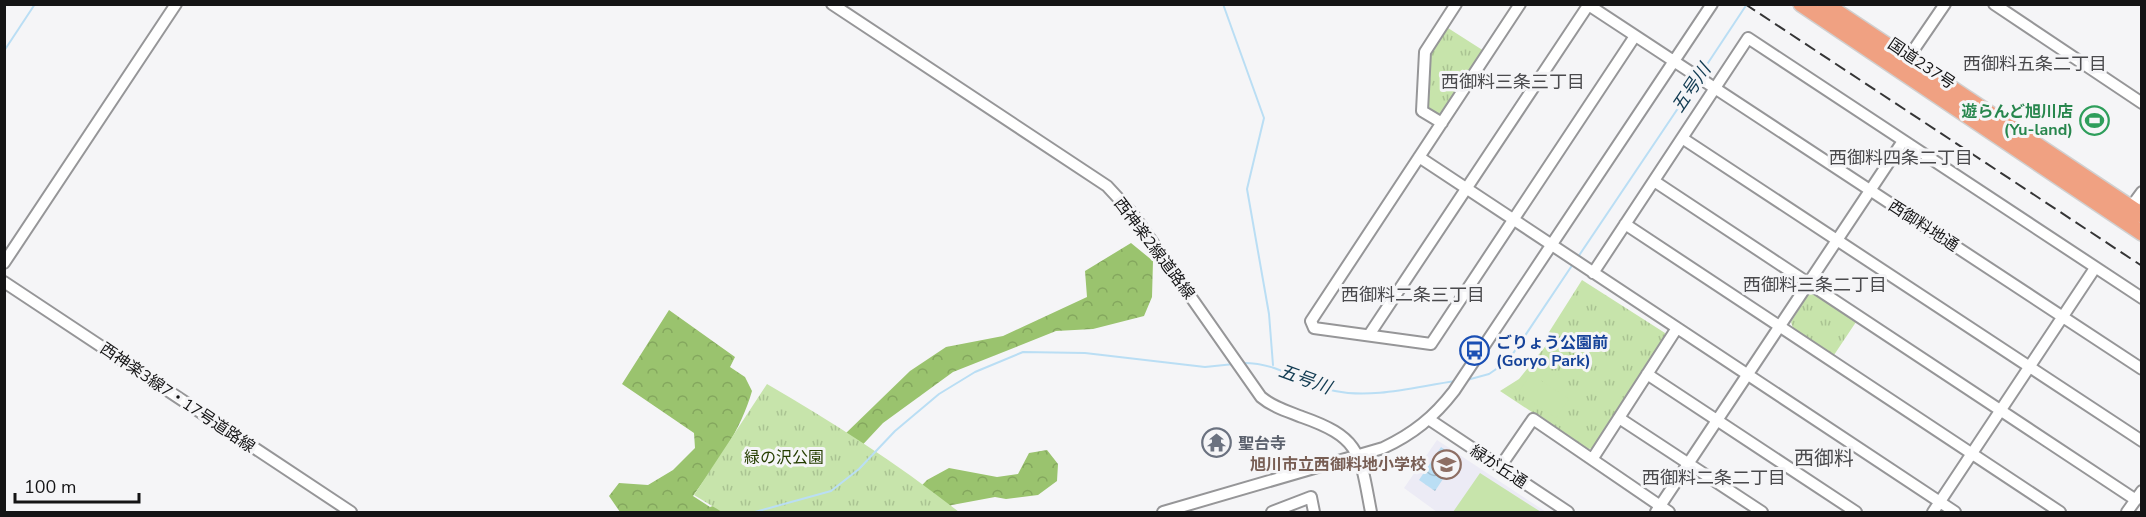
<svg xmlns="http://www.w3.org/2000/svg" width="2146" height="517" viewBox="0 0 2146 517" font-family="'Nunito Sans','Noto Sans JP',sans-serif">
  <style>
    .built { fill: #ecebf5 }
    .forest { fill: url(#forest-crowns) }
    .park { fill: url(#park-tufts) }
    .pitch { fill: #c7e4ab }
    .water { fill: url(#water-waves) }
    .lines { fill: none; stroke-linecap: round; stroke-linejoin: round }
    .stream { stroke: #badef4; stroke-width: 2 }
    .minor-casing { stroke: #969698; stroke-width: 14 }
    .highway-casing { stroke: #d0d0d0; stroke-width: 18 }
    .minor { stroke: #fff; stroke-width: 10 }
    .highway { stroke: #f0a182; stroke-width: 15 }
    .rail { stroke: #353536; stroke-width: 2; stroke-dasharray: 12 6; stroke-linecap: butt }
    .labels { text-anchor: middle; stroke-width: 6; stroke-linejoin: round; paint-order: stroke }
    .street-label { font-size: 16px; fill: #141415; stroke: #f5f5f7 }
    .leisure-label { font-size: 16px; font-weight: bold; fill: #27864d; stroke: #f5f5f7; text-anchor: end }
    .transit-label { font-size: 16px; font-weight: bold; fill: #164399; stroke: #f5f5f7; text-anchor: start }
    .worship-label { font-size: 16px; font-weight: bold; fill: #5b616d; stroke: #f5f5f7; text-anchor: start }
    .park-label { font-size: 16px; fill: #253e00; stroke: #f5f5f7 }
    .education-label { font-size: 16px; font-weight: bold; fill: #785e54; stroke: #f5f5f7; text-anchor: end }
    .neighbourhood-label { font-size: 18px; fill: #4a4a4d; stroke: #f5f5f7 }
    .water-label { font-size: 18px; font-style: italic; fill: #103a51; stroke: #f5f5f7 }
    .quarter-label { font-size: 20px; fill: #4a4a4d; stroke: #f5f5f7 }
  </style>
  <defs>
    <pattern id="forest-crowns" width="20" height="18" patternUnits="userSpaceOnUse" patternTransform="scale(1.5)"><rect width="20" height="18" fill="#9ac36e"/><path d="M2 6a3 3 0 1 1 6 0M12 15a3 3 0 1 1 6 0" fill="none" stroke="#84a75e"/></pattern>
    <pattern id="park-tufts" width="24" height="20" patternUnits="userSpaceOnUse" patternTransform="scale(1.5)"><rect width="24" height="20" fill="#c7e4ab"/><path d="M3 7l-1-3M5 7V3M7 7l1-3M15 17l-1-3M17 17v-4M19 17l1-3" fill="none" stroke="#aac392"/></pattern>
    <pattern id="water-waves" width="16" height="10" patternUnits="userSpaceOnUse" patternTransform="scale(1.5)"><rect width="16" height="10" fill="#badef4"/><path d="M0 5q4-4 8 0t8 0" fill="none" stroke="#9fbed0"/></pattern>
  </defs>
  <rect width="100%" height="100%" fill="#f5f5f7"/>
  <path class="built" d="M 1437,440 L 1546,512 L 1437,512 L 1404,488 Z"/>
  <path class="forest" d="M 1131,243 L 1153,261 L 1152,297 L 1144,316 L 1093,329 L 1056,331 L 953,372 L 883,423 L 840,469 L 844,435 L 910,371 L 946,347 L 1003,336 L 1087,297 L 1085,271 Z
    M 669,310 L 735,357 L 730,367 L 745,377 L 752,391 C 741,430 717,463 693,496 L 710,507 L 761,490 L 746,512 L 620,512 L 609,496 L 619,483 L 648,485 L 673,470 L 695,448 L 694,433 L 622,384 Z
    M 1047,450 L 1058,464 L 1057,481 L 1038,495 L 1006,499 L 995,497 L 952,505 L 937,512 L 891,512 L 905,503 L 927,480 L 949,468 L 997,477 L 1018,474 L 1029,453 Z"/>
  <path class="park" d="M 1448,28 L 1484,51 L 1443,113 C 1435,114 1430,110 1426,103 L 1431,52 Z
    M 1582,280 L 1665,333 L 1665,340 L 1595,448 L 1588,449 L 1500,391 L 1519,379 L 1548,343 L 1544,340 Z
    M 1814,294 L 1856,322 L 1834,355 L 1793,328 L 1791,322 L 1808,295 Z
    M 767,384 C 834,423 898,464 959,512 L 722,512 L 694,495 Z"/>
  <path class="pitch" d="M 1531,374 L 1569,399 L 1556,418 L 1518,393 Z
    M 1480,473 L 1541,512 L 1453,512 Z"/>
  <path class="water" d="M 1441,447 L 1457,458 L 1435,491 L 1419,480 Z"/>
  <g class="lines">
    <path class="stream" d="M 1223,4 L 1264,118 L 1247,189 L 1269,314 L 1273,365
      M 4,51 L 35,4
      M 1700,75 L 1747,4
      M 1578,257 L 1697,80
      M 1243,363 C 1283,363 1300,385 1335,391 C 1374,399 1418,386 1456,381
      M 1467,380 L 1489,374 L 1508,361 L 1573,264
      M 755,512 L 831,491 L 859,469 L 895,431 L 939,394 L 975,372 L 1023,352 L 1085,353 L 1205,367 L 1234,364"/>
    <defs>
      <path id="minor" d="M 832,4 L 1107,186 L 1132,213 L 1261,397 C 1273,407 1287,411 1302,417 C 1362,438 1360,455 1371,512
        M 1520,4 L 1311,321 L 1314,328 L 1431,344 L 1635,36
        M 1587,4 L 2142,369
        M 1994,4 L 2142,103
        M 1904,64 L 1945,4
        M 1442,123 L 1422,111 L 1425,52 L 1456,4
        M 1682,138 L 2142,441
        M 1419,157 L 1955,512
        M 1654,181 L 2136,500
        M 2128,211 L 2142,192
        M 1625,224 L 2060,512
        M 4,263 L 176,4
        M 1593,273 L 1748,38 L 2142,298
        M 4,282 L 351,512
        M 1369,335 L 1589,4
        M 1647,374 L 1856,512
        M 1619,418 L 1762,512
        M 1430,420 L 1568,512
        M 1593,458 L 1677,328
        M 1500,467 L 1533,419 L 1669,512
        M 1163,512 L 1383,448 C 1413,434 1434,417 1454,391 L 1712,4
        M 1272,512 L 1311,497 L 1314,512
        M 1656,512 L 1903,141
        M 1933,512 L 2095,268
        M 2127,512 L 2142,491"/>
      <path id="highway" d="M 1801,4 L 2142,233
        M 1825,4 L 2142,215"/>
    </defs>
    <use href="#minor" class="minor-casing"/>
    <use href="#highway" class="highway-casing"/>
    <use href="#minor" class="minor"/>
    <use href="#highway" class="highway"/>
    <path class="rail" d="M 1745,4 L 2142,266"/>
  </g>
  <defs>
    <symbol id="stadium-ring" viewBox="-11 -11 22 22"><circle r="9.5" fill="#f5f5f7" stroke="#2e9e5b" stroke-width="1.5"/><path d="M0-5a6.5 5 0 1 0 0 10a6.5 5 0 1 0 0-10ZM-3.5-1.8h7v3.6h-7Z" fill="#2e9e5b"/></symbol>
    <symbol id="bus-ring" viewBox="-11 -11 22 22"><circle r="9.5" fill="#f5f5f7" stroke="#1a4fb4" stroke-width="1.5"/><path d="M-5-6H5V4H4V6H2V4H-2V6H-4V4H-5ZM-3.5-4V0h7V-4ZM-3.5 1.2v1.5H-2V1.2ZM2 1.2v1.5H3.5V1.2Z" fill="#1a4fb4"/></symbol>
    <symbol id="temple-ring" viewBox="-11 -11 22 22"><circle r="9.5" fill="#f5f5f7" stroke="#6b7280" stroke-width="1.5"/><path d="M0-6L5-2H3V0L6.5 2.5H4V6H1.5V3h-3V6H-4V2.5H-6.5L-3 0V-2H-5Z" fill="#6b7280"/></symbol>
    <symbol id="school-ring" viewBox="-11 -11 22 22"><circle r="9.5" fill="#f5f5f7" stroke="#8d6e63" stroke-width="1.5"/><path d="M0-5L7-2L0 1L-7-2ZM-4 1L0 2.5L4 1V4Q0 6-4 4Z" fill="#8d6e63"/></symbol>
  </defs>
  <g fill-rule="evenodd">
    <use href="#stadium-ring" x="2078" y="104" width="33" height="33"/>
    <use href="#bus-ring" x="1458" y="334" width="33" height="33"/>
    <use href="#temple-ring" x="1200" y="426" width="33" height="33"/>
    <use href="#school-ring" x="1430" y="448" width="33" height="33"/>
  </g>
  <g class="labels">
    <g class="street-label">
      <text transform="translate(1922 63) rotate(34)" y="6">国道237号</text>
      <text transform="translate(1924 225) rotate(33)" y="6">西御料地通</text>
      <text transform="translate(1155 248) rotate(53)" y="6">西神楽2線道路線</text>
      <text transform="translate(178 397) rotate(34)" y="6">西神楽3線7・17号道路線</text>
      <text transform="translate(1499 466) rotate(33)" y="6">緑が丘通</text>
    </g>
    <g class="leisure-label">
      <text x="2073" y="117">遊らんど旭川店<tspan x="2073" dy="18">(Yu-land)</tspan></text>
    </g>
    <g class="transit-label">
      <text x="1496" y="348">ごりょう公園前<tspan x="1496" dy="18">(Goryo Park)</tspan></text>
    </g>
    <g class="worship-label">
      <text x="1238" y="449">聖台寺</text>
    </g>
    <g class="park-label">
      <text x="784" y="463">緑の沢公園</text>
    </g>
    <g class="education-label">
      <text x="1426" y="470">旭川市立西御料地小学校</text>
    </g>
    <g class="neighbourhood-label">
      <text x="2035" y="70">西御料五条二丁目</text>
      <text x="1513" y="88">西御料三条三丁目</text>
      <text x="1901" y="164">西御料四条二丁目</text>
      <text x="1815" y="291">西御料三条二丁目</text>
      <text x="1413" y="301">西御料二条三丁目</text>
      <text x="1714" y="484">西御料二条二丁目</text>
    </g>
    <g class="water-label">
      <text transform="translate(1691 88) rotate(-56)" y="6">五号川</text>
      <text transform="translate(1305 379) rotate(20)" y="6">五号川</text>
    </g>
    <g class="quarter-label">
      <text x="1824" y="465">西御料</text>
    </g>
  </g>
  <rect width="2146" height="517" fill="none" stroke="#141415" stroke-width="12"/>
  <path d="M15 493v9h124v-9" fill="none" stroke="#141415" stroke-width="3"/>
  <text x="24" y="493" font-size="18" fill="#141415" stroke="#f5f5f7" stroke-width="4.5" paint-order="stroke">100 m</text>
</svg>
